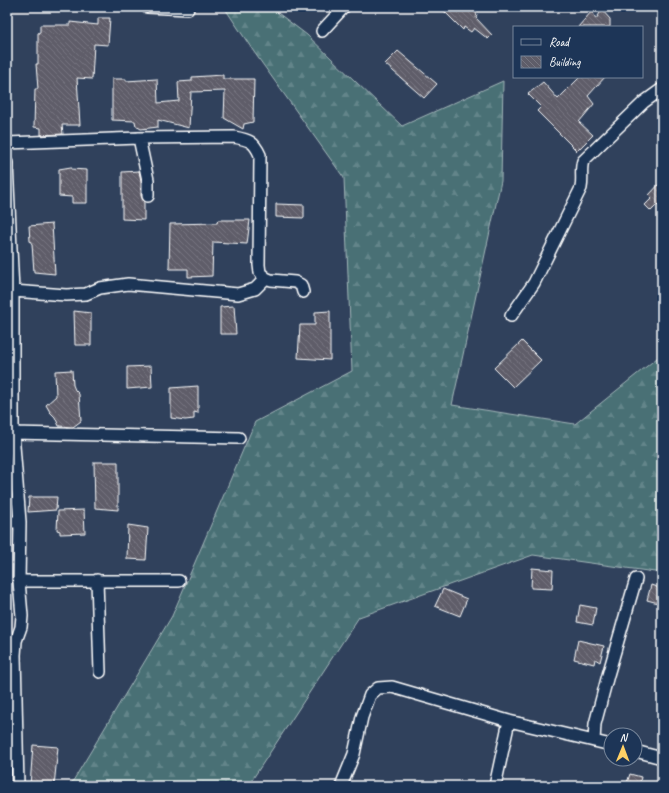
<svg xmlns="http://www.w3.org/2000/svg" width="669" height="793" viewBox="0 0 669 793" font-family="Caveat,sans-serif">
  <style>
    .forest { fill: url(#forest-firs); stroke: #a4b8ba }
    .building { fill: url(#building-back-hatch); stroke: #fff }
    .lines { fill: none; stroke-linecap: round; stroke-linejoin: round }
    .minor-casing { stroke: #fff; stroke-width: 14 }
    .minor { stroke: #1d3557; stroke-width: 11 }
  </style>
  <defs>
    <pattern id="forest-firs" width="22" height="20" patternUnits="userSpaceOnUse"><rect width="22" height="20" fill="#487075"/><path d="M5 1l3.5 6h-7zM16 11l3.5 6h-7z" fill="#63858a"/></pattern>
    <pattern id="building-back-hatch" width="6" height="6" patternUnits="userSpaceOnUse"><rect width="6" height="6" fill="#5e5d69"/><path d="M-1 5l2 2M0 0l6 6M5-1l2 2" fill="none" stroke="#767580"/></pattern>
  </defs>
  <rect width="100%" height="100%" fill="#30415c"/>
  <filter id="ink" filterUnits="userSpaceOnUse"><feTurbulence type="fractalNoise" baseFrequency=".025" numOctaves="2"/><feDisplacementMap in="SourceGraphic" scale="8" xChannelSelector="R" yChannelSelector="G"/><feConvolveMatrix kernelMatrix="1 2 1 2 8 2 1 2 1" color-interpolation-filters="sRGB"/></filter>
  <g filter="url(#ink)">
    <path class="forest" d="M 224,7 L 270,7 L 307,35 L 402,126 L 503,81 L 501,181 L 452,405 L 575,424 L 662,354 L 662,573 L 533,555 L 359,617 L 248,786 L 70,786 L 172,616 L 255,422 L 352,371 L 344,178 L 254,52 Z"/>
    <path class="building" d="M 440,7 L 469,7 L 477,14 L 476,18 L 492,35 L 488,39 L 474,28 L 471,32 L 464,27 L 463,30 Z
      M 602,10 L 610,19 L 610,27 L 578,27 L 592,11 L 596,19 Z
      M 98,18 L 110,18 L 108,45 L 94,44 L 92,79 L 77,78 L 80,125 L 62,125 L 63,134 L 41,135 L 41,128 L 34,127 L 35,89 L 38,89 L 36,64 L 38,64 L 38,33 L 40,32 L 40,25 L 70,25 L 70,22 L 98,25 Z
      M 398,51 L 437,84 L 424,98 L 385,64 Z
      M 223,75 L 223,79 L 254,79 L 253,122 L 244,124 L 243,129 L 224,118 L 225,91 L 191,92 L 189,128 L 158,120 L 158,127 L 141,129 L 136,126 L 135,121 L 112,120 L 112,79 L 126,79 L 126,81 L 157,79 L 158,103 L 179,101 L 178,82 L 192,81 L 192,77 Z
      M 580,77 L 605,77 L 588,96 L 594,104 L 579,122 L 593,135 L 577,151 L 537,111 L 541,107 L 528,94 L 543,82 L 558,99 Z
      M 71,167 L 71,169 L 87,170 L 87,203 L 72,203 L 72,197 L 59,196 L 59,169 Z
      M 139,171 L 141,181 L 141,196 L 144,201 L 144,220 L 122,219 L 122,172 Z
      M 662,181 L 662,208 L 658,204 L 651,211 L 645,205 L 652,198 L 649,195 Z
      M 276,204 L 304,205 L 304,218 L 276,217 Z
      M 218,220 L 250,220 L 247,244 L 213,242 L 212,276 L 188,277 L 188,269 L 169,269 L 170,224 L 217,223 Z
      M 52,224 L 55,274 L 34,272 L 32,244 L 30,241 L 29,226 Z
      M 234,306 L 236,334 L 220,334 L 220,307 Z
      M 74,311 L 91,313 L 91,345 L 75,345 Z
      M 330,311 L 330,360 L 298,358 L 300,325 L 315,325 L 315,312 Z
      M 522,341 L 541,360 L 513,387 L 494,368 Z
      M 151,366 L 152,387 L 127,389 L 127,367 Z
      M 72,370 L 73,385 L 75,390 L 79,394 L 81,421 L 73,427 L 59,426 L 55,417 L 50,412 L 46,405 L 56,396 L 55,371 Z
      M 198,386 L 198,413 L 194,412 L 194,419 L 185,420 L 171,418 L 171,388 Z
      M 94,462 L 118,462 L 118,510 L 95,508 Z
      M 29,497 L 57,497 L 56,510 L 28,512 Z
      M 84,510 L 85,533 L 60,534 L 60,531 L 57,530 L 58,511 Z
      M 128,525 L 148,528 L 146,560 L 127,559 Z
      M 532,568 L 553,570 L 552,589 L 531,588 Z
      M 651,585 L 662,589 L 662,604 L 647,600 Z
      M 443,589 L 467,599 L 460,616 L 435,606 Z
      M 580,605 L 596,608 L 593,625 L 577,622 Z
      M 578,640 L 604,646 L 600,662 L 595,659 L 594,664 L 574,659 Z
      M 33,745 L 58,747 L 54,786 L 30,786 Z
      M 630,774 L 641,777 L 639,786 L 626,786 Z"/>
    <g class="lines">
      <defs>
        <path id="minor" d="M 147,7 L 188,9
          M 322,31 L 344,7
          M 139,138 L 148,180 L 148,196
          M 7,143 L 139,138 L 234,137 C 249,140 254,141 260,155 L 259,265 L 260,273 L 266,278 L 271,280 L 295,282 L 301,285 L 303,292
          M 7,163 L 13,291 L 13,433 L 20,522 L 19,581 L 22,616 L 21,627 L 16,641 L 15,655 L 18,786
          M 13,291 L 66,295 L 86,294 L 100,288 L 128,284 L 238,294 L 255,289 L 266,278
          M 511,316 L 534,283 L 581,188 C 583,178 580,169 583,161 L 644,102 L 662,89
          M 13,433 L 239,438
          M 7,522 L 20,522
          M 97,580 L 100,672
          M 19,581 L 179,581
          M 594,741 L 595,724 L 608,675 L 636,579
          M 635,751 L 662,758
          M 341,786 L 354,754 L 362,717 L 370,695 L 378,688 L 392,687 L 509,721 L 611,745
          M 495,786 L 509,721"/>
      </defs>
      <use href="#minor" class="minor-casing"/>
      <use href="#minor" class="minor"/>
    </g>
  </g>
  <rect width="669" height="793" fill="none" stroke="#1d3557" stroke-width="24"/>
  <rect x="12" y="12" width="645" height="769" fill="none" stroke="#fff" stroke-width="1.5" filter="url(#ink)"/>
  <rect x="513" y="26" width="130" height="52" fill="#1d3557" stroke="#77869a"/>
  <rect x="521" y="39" width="20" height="6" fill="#1d3557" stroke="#77869a"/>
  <text x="549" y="46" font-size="12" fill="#ffffff">Road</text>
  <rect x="521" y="56" width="20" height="12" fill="url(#building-back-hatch)" stroke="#77869a"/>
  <text x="549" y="66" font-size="12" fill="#ffffff">Building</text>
  <g transform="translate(623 747) rotate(1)"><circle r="19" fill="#1d3557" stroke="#77869a"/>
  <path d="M0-3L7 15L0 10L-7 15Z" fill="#ffd166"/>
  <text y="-6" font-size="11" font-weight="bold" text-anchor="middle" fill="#ffffff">N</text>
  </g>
</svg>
